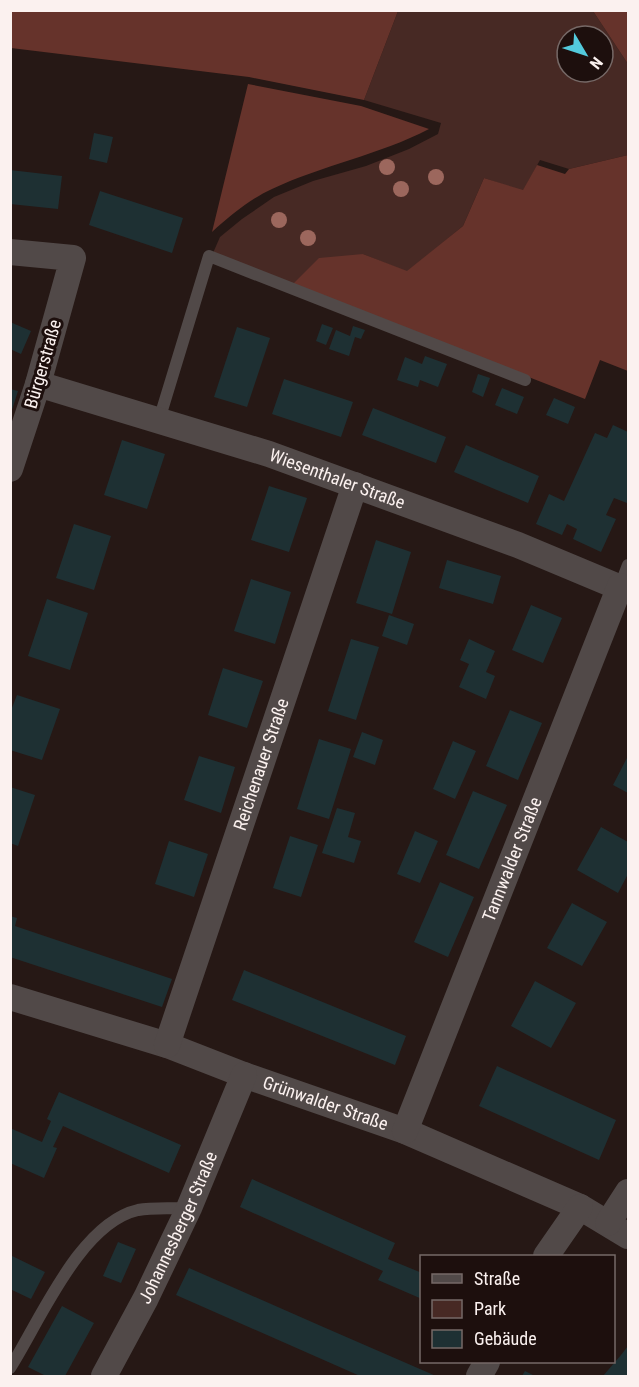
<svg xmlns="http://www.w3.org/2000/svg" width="639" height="1387" viewBox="0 0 639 1387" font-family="'Roboto Condensed',sans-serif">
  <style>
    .green { fill: #472924; fill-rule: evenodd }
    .forest { fill: #66332b }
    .building { fill: #1e3033 }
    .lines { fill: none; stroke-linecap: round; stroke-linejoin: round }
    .service { stroke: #514948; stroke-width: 12 }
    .minor { stroke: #514948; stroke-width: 26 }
    .tree { fill: #9c675d }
    .labels { text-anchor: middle; stroke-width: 6; stroke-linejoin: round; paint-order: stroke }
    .street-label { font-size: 18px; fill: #fbf1ef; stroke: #1d0f0d }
  </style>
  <rect width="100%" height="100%" fill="#261815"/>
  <path class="green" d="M 398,11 L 593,11 L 628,64 L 628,155 L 569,169 L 540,160 L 523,191 L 484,178 L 463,226 L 407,272 L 363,254 L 292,285 L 213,253 L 220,237 L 242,219 L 274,197 L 313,181 L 366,166 L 409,149 L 438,134 L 441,123 L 364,100 ZM 567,36 L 603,36 L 603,72 L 567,72 Z"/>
  <path class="forest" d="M 11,10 L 398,10 L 398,11 L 364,100 L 249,77 L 11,48 Z
    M 593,11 L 628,11 L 628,64 Z
    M 248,84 L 361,106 L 429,129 C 379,155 323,165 272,189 C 250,199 230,216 212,232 Z
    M 628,155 L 628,371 L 600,360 L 585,399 L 292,285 L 319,258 L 363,254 L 407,271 L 463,226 L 484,178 L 523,190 L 537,165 L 565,174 L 569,169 Z"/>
  <path class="building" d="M 94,133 L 113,137 L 107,163 L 89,159 Z
    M 10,170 L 62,176 L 58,209 L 10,204 Z
    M 100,191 L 183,218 L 172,253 L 89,225 Z
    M 10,322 L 31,331 L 21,354 L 10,349 Z
    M 322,324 L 333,328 L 326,345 L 316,341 Z
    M 353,326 L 365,330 L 361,339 L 355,337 L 349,356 L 329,349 L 336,330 L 350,336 Z
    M 237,327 L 270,338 L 247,407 L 214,397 Z
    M 425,356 L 447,364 L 438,387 L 420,380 L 418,387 L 397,380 L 405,357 L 422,364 Z
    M 478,374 L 490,378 L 483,397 L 472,392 Z
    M 284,379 L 353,402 L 341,437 L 272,414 Z
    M 502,388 L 524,397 L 517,414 L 495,405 Z
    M 10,389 L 18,391 L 11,413 L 10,413 Z
    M 554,398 L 575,407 L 568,424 L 546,415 Z
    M 373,408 L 446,437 L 436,463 L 362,435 Z
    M 613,425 L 628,432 L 628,499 L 627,503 L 614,498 L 606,515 L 616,519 L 601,552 L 573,539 L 577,529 L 567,524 L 562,535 L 536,524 L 549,494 L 564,501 L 595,433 L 607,438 Z
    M 122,440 L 165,454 L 147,509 L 104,495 Z
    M 466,445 L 539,476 L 528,503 L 454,472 Z
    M 269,486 L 307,498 L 289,552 L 251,540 Z
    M 74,524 L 111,536 L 94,590 L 56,578 Z
    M 376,540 L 411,552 L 392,614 L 356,603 Z
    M 447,560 L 501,576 L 493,604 L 439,588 Z
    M 251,579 L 291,592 L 275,644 L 234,631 Z
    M 47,599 L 88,613 L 70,670 L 28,656 Z
    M 531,605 L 562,618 L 543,663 L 512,650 Z
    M 389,615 L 414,624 L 407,645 L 382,636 Z
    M 351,639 L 379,647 L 356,720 L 328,711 Z
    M 469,639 L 495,651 L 486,672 L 495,676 L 486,699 L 459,687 L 469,664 L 460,660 Z
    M 223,668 L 263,681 L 247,728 L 208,715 Z
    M 17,695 L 60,709 L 42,760 L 10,750 L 10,713 Z
    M 510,710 L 542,723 L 518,780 L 486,766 Z
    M 362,732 L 383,740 L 375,765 L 353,757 Z
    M 319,739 L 351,749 L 329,819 L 297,809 Z
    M 453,741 L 476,751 L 455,799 L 433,789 Z
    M 199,756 L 235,767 L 221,813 L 184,800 Z
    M 628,756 L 628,793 L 613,785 Z
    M 10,787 L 35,795 L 18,846 L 10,843 Z
    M 473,791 L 507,805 L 479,869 L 446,855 Z
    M 337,808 L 355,813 L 348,837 L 361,841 L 354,863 L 322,853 Z
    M 601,827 L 628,842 L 628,874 L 618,893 L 577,870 Z
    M 415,831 L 438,841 L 420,883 L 397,874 Z
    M 290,836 L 318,845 L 301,897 L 273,888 Z
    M 169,841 L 208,854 L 194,897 L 155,884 Z
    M 440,882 L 474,897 L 448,957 L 414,942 Z
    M 572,903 L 607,922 L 582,966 L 547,948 Z
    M 10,916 L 17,918 L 15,926 L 172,979 L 162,1007 L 10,957 Z
    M 244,970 L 406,1036 L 395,1065 L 232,1000 Z
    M 535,981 L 576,1003 L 551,1048 L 511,1026 Z
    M 497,1066 L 616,1120 L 599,1160 L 479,1106 Z
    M 59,1092 L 181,1145 L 169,1173 L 63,1126 L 53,1147 L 57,1148 L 44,1178 L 10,1163 L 10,1128 L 42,1142 L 51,1121 L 47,1119 Z
    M 252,1179 L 395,1243 L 388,1259 L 422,1273 L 422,1299 L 378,1280 L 383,1271 L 240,1207 Z
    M 118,1242 L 136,1249 L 121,1283 L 103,1276 Z
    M 10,1255 L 45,1272 L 31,1299 L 10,1289 Z
    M 189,1268 L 321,1326 L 436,1376 L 360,1376 L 176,1295 Z
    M 62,1306 L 94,1323 L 65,1376 L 46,1376 L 28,1367 Z
    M 628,1346 L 628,1376 L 603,1376 L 621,1355 Z
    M 525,1371 L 535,1376 L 522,1376 Z"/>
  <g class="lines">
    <path class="service" d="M 159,420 L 209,256 L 525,380
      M 620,586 L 628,565
      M 10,1368 C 40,1321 80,1223 138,1210 C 154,1207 173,1209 189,1208"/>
    <g class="minor">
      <path d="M 10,252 L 73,258 L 38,384 L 10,469"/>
      <path id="s1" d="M 38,384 L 269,454 L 518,545 L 628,591"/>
      <path id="s2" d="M 10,997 L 167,1045 L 244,1075 L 405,1131 L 580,1207 L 628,1236"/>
      <path id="s3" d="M 167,1045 L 355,485"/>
      <path id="s4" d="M 405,1131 L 620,586"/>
      <path d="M 608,1223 L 628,1192"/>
      <path d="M 546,1256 L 580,1207"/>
      <path id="s5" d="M 104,1376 L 146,1298 L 189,1208 L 244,1075"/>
      <path d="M 479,1376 L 487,1362"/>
    </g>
  </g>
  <g class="tree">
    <circle cx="387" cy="167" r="8"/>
    <circle cx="436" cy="177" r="8"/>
    <circle cx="401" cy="189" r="8"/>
    <circle cx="279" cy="220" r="8"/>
    <circle cx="308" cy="238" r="8"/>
  </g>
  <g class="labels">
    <g class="street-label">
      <text transform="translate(43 364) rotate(-74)" y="6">Bürgerstraße</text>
      <text dy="6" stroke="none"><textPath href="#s1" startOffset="314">Wiesenthaler Straße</textPath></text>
      <text dy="6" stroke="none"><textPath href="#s3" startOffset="296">Reichenauer Straße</textPath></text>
      <text dy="6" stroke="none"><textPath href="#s4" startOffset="292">Tannwalder Straße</textPath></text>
      <text dy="6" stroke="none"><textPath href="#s2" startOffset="333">Grünwalder Straße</textPath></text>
      <text dy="6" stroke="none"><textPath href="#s5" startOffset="166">Johannesberger Straße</textPath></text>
    </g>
  </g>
  <rect width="639" height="1387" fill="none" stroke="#fbf1ef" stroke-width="24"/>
  <rect x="420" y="1255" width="195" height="108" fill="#1d0f0d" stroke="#766967" stroke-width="1.5"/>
  <rect x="432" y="1274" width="30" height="9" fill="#514948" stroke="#766967" stroke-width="1.5"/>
  <text x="474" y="1285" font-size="18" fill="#fbf1ef">Straße</text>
  <rect x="432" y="1300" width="30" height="18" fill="#472924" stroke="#766967" stroke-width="1.5"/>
  <text x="474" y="1315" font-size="18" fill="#fbf1ef">Park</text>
  <rect x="432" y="1330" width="30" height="18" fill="#1e3033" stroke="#766967" stroke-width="1.5"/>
  <text x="474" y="1345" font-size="18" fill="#fbf1ef">Gebäude</text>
  <g transform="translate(585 54) rotate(129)"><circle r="28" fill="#1d0f0d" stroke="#766967" stroke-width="1.5"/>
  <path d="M0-4.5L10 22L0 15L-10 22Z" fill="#53cadc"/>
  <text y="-9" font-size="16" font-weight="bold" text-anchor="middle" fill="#fbf1ef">N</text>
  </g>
</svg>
